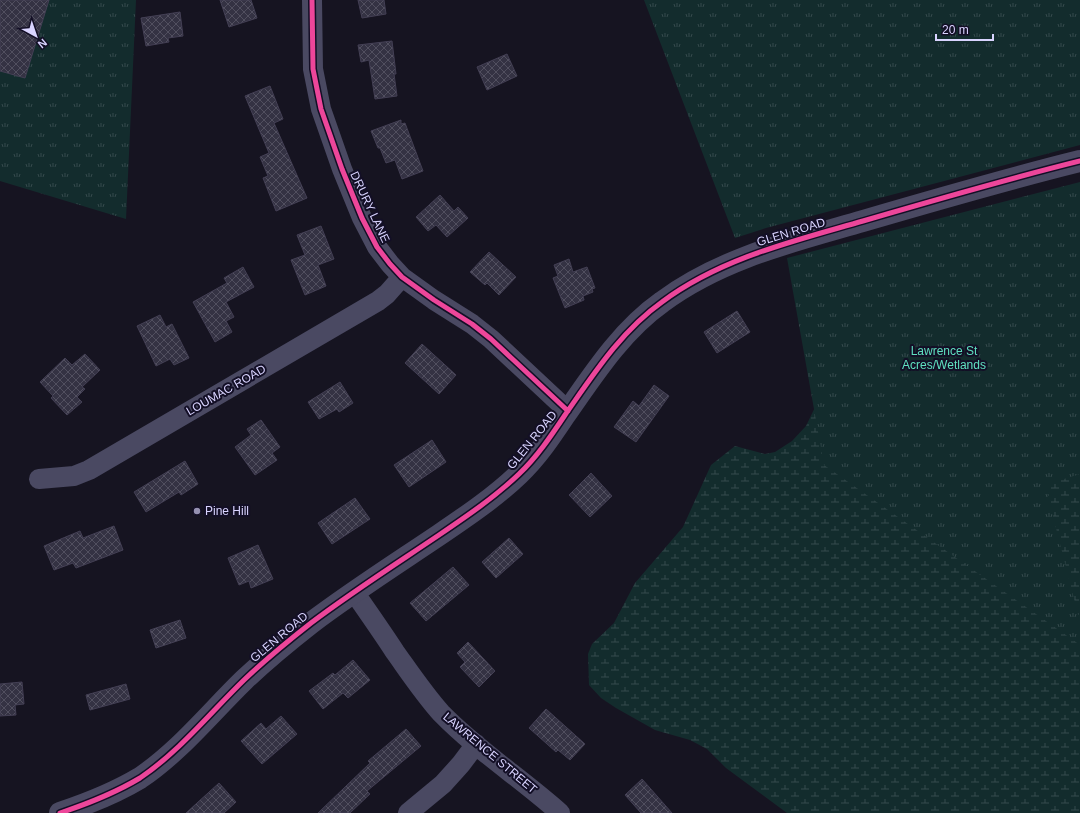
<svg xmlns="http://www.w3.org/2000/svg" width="1080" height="813" viewBox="0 0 1080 813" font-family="Arial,sans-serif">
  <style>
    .wetland { fill: url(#wetland-marsh) }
    .park { fill: url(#park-tufts) }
    .building { fill: url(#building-cross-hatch); stroke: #433f54 }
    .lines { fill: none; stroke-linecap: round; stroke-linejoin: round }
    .minor { stroke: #4a4962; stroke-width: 20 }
    .tertiary { stroke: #4a4962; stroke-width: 22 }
    .cycleway-casing { stroke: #130f26; stroke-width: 8 }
    .cycleway { stroke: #ed469a; stroke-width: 5 }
    .poi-dot { fill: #9591b1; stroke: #130f26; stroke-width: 1.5 }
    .labels { text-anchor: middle; stroke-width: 4; stroke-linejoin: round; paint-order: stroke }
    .street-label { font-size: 12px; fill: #d9d4ff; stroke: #130f26 }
    .park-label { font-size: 12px; fill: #5fe0c0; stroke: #130f26 }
    .poi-label { font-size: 12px; fill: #d9d4ff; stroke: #130f26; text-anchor: start }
  </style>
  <defs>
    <pattern id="wetland-marsh" width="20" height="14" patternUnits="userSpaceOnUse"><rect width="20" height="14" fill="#132c2d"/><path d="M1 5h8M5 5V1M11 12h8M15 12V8" fill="none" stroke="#354a4c"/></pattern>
    <pattern id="park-tufts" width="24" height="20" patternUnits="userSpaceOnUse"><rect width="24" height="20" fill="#132c2d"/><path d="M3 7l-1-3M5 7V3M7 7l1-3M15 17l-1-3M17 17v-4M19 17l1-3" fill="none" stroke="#354a4c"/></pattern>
    <pattern id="building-cross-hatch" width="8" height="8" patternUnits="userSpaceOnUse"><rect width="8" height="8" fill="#343243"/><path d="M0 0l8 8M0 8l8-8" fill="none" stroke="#514f5f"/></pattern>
  </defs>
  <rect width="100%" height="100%" fill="#161421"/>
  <path class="wetland" d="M 1080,209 L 1080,813 L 787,813 L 726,768 L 707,749 L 690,740 L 655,730 L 616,708 L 601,698 L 589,685 L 588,654 L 592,644 L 614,623 L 635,583 L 683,527 L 711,465 L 735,446 L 765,454 L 775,452 L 792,441 L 806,426 L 819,399 Z"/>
  <path class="park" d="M 0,0 L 136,0 L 126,219 L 0,181 Z
    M 644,0 L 1080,0 L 1080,145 L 766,228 L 735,238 Z
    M 1080,182 L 1080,474 L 1045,485 L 1080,622 L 1080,645 L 824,465 L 787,258 Z"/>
  <path class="building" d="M 0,0 L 49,0 L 25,78 L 0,71 Z
    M 220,0 L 251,0 L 257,18 L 229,27 Z
    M 358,0 L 384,0 L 386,14 L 362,18 Z
    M 180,12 L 183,36 L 168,38 L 169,42 L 146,46 L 141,18 Z
    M 392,41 L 396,74 L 394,74 L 397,96 L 375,99 L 369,60 L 361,62 L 358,45 Z
    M 507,54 L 517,76 L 487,90 L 477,67 Z
    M 270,86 L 283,119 L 274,123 L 307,198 L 276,211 L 263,178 L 268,176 L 260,157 L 269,153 L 245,96 Z
    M 401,120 L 401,124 L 405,123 L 423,171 L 402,179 L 395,160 L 386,163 L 380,148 L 378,148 L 371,131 Z
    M 440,195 L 454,211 L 458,207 L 468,218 L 447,237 L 436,225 L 428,231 L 416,217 Z
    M 321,226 L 334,259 L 318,265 L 326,286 L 305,295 L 291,260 L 305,255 L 297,235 Z
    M 489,252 L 516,277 L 499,295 L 487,283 L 485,285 L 470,272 Z
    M 569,259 L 573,272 L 587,267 L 595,288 L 592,289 L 593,292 L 583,296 L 584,300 L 565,308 L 553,278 L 558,276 L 554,265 Z
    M 243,267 L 254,287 L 226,302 L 234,317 L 226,321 L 232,332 L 215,342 L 193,302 L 227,283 L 224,278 Z
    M 737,311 L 750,332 L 717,353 L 704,332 Z
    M 160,315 L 166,327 L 172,324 L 189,358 L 174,365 L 170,359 L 156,366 L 137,326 Z
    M 422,344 L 456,375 L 439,394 L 405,363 Z
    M 85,354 L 100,370 L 82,387 L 85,389 L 77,397 L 82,402 L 67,415 L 51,398 L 53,396 L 40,382 L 65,358 L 72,365 Z
    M 340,382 L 353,403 L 339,412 L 337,409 L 319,419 L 308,402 Z
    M 654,385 L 669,396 L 636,442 L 614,427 L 633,401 L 639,406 Z
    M 261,420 L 280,447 L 272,453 L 277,460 L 255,475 L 235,447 L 251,435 L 247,429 Z
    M 432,440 L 446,462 L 409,487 L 394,465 Z
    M 185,461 L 198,484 L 181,495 L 179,492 L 146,512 L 134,492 Z
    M 591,473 L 612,496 L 590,517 L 569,495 Z
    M 355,498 L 370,519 L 332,544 L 318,523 Z
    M 114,526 L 123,550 L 76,568 L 73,563 L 54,570 L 44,546 L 80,531 L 83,538 Z
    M 509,538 L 523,554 L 496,578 L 482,562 Z
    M 258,545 L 273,579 L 251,588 L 249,581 L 239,585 L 228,558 Z
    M 453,567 L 469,585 L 426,621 L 410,603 Z
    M 180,620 L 186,638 L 156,648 L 150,630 Z
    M 468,642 L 495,671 L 479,687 L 460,667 L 465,662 L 457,653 Z
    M 353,660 L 370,680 L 348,698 L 343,693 L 323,709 L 309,691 L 333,673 L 335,675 Z
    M 22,682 L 24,704 L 15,705 L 16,715 L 0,716 L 0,684 Z
    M 126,684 L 130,699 L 90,710 L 86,695 Z
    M 546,709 L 585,744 L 570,760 L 558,750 L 556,752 L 529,728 Z
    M 281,716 L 297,734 L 262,764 L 241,741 L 261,723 L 266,729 Z
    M 406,729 L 421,746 L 367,791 L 370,794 L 350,813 L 318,813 L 370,763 L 368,761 Z
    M 642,779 L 672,813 L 641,813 L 625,795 Z
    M 219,783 L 236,802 L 224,813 L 186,813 Z"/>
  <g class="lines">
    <path class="minor" d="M 312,0 L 313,69 L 321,109 L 342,169 L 362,218 L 377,247 L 390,264 L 402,277 L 434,300 L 472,324 L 491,339 L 568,411
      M 39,479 L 74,476 L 89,470 L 378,301 L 387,294 L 402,277
      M 354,592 C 368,612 382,632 395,652 C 410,673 424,694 441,713 C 477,750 522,779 560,813
      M 408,813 L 443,784 L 461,764 L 476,744"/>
    <path class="tertiary" d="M 60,813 C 87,804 115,793 140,778 C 180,751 210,713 244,680 C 265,660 288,641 311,623 C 352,592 396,564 439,535 C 467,516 495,497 519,474 C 537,457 551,436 565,415 C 593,375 621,331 662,302 C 721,258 794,241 863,221 C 935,200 1007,179 1080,161"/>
    <defs>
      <path id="cycleway" d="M 312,0 L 313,69 L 321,109 L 342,169 L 362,218 L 377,247 L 390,264 L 402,277 L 434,300 L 472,324 L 491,339 L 568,411
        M 60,813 C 87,804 115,793 140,778 C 180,751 210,713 244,680 C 265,660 288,641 311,623 C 352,592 396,564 439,535 C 467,516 495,497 519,474 C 537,457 551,436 565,415 C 593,375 621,331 662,302 C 721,258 794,241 863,221 C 935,200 1007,179 1080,161"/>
    </defs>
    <use href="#cycleway" class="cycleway-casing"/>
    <use href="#cycleway" class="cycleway"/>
  </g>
  <circle class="poi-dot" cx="197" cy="511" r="4"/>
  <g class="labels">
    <g class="street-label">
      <text transform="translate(370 207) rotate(65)" y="4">DRURY LANE</text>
      <text transform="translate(791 232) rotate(-17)" y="4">GLEN ROAD</text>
      <text transform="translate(226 390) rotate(-30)" y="4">LOUMAC ROAD</text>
      <text transform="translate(532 440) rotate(-51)" y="4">GLEN ROAD</text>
      <text transform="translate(279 637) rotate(-40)" y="4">GLEN ROAD</text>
      <text transform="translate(490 753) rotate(40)" y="4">LAWRENCE STREET</text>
    </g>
    <g class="park-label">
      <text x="944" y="355">Lawrence St<tspan x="944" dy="14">Acres/Wetlands</tspan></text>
    </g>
    <g class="poi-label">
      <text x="205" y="515">Pine Hill</text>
    </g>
  </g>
  <g transform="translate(36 36) rotate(140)" stroke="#130f26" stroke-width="3" paint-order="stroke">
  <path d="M0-3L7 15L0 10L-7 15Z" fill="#d9d4ff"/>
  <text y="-6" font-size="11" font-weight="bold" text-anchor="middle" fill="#d9d4ff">N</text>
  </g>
  <path d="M936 34v6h57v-6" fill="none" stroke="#d9d4ff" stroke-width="2"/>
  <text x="942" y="34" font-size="12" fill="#d9d4ff" stroke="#130f26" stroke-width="3" paint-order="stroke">20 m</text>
</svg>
